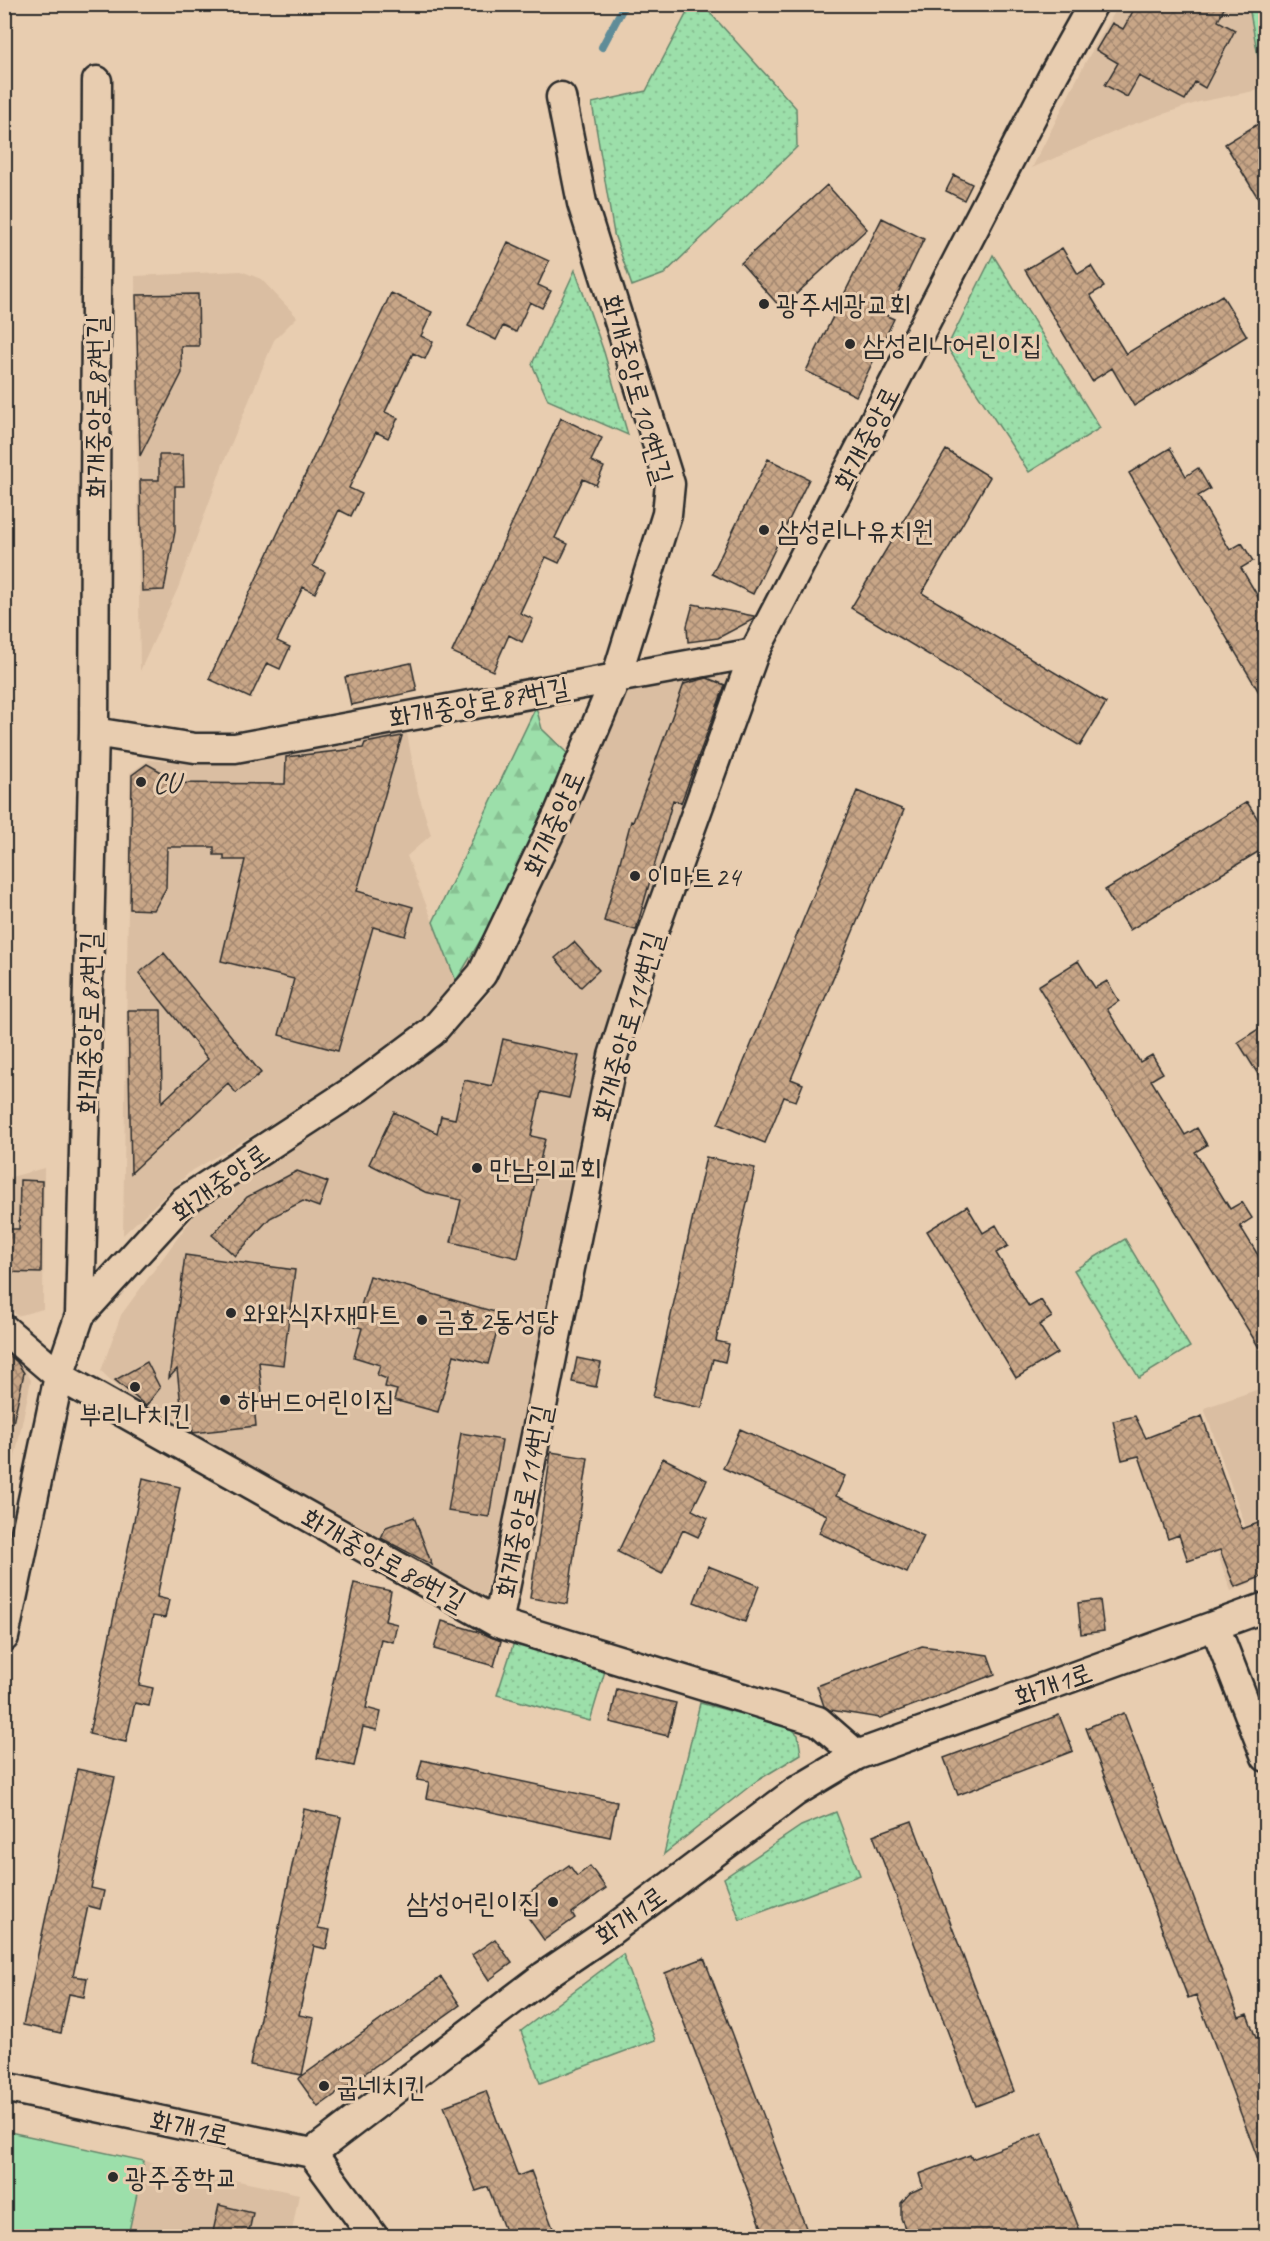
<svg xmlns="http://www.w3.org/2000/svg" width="1270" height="2241" viewBox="0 0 1270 2241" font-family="Caveat,'Poor Story',sans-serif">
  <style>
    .built { fill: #dabea2 }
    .grass { fill: url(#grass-dots); stroke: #64856a; stroke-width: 1.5 }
    .forest { fill: url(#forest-firs); stroke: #64856a; stroke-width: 1.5 }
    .pitch { fill: #9cdfaa; stroke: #64856a; stroke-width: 1.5 }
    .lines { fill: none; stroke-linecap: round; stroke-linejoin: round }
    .stream { stroke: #5f8c98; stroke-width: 8 }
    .building { fill: url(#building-cross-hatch); stroke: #2b2b2b; stroke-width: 1.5 }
    .minor-casing { stroke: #2b2b2b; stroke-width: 33 }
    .minor { stroke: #e8cdb0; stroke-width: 28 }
    .poi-dot { fill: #2b2b2b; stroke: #e8cdb0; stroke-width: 2 }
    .labels { text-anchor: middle; stroke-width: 6; stroke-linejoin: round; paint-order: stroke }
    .poi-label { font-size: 28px; fill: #2b2b2b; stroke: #e8cdb0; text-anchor: start }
    .street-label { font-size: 28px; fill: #2b2b2b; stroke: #e8cdb0 }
  </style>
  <defs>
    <pattern id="grass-dots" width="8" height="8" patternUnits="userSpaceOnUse" patternTransform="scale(1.5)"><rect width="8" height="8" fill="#9cdfaa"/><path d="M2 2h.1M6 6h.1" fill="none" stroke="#87c092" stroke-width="1.8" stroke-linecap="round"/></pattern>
    <pattern id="forest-firs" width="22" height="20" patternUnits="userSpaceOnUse" patternTransform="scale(1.5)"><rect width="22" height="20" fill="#9cdfaa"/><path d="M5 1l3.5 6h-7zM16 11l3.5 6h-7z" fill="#87c092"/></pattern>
    <pattern id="building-cross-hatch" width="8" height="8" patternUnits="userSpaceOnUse" patternTransform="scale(1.5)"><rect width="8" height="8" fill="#c8a687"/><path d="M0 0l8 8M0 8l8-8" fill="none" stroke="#a3876f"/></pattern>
  </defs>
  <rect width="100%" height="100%" fill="#e8cdb0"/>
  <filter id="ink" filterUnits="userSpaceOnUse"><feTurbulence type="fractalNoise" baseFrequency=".0167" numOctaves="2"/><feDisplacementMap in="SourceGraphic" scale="12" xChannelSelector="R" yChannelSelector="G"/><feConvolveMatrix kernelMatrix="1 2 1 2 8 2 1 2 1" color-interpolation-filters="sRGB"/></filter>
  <g filter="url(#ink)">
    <path class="built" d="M 1119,5 L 1248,5 L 1264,89 L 1199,102 L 1128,126 L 1032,168 L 1085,63 Z
      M 241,271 L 261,279 L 297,317 L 274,340 L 223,464 L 178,588 L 140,671 L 135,276 Z
      M 708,670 L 732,679 L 615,1003 L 486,1594 L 471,1597 L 142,1410 L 101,1371 L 121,1315 L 204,1202 L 237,1173 L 440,1045 L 489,994 L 625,694 Z
      M 406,728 L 418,792 L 431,835 L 407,856 L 456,981 L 422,1025 L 351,1077 L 190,1172 L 123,1235 L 130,773 L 149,760 L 197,764 L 238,764 Z
      M 44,1168 L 43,1309 L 17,1316 L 5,1302 L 4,1179 Z
      M 5,1349 L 19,1359 L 31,1380 L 5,1505 Z
      M 1265,1387 L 1265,1577 L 1231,1591 L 1218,1555 L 1251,1542 L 1204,1408 Z
      M 5,2131 L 299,2194 L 291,2236 L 5,2236 Z"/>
    <path class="grass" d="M 691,5 L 703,5 L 796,108 L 797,147 L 664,274 L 632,286 L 614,234 L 592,103 L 646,91 Z
      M 1265,5 L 1266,89 L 1264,89 L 1249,7 Z
      M 993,255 L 1100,428 L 1029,472 L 947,347 Z
      M 575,270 L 604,352 L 628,435 L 548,400 L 532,364 Z
      M 1125,1239 L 1190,1347 L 1139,1378 L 1074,1270 Z
      M 515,1639 L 605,1671 L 590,1721 L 497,1695 Z
      M 700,1703 L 790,1727 L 798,1735 L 801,1754 L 755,1782 L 664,1854 Z
      M 836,1812 L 860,1875 L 740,1920 L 724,1878 L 801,1826 Z
      M 623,1954 L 655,2040 L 540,2083 L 521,2031 Z"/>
    <path class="forest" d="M 536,707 L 542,729 L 569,755 L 518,878 L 456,981 L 433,922 Z"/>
    <path class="pitch" d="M 5,2131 L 144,2161 L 128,2236 L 5,2236 Z"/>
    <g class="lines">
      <path class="stream" d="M 602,47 L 625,4"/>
    </g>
    <path class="building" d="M 1137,4 L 1226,4 L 1218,21 L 1235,30 L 1205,88 L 1195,82 L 1185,100 L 1139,76 L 1127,97 L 1105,85 L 1118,63 L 1096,50 L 1112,23 L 1123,29 Z
      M 1266,119 L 1266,211 L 1225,144 Z
      M 954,175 L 972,184 L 964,200 L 946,191 Z
      M 827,185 L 867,229 L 781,308 L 741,263 Z
      M 882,218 L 924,239 L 887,316 L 894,319 L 856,396 L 806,371 Z
      M 508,242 L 549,261 L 538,285 L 551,291 L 542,308 L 530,302 L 516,332 L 503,326 L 496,340 L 468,326 Z
      M 1062,248 L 1078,274 L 1091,266 L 1104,287 L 1090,295 L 1126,354 L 1222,295 L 1247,336 L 1134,406 L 1112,368 L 1092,381 L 1025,270 Z
      M 391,293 L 432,312 L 421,336 L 433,342 L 425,359 L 413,353 L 385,412 L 398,418 L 388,438 L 376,432 L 349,488 L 362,494 L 351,516 L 339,510 L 313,566 L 325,572 L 315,593 L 303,587 L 277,641 L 290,647 L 280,669 L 267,663 L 250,698 L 209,679 Z
      M 198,294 L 199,346 L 181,346 L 182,373 L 140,456 L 136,295 Z
      M 561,418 L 602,438 L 591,461 L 604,467 L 596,485 L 583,479 L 555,538 L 568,544 L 559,563 L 546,557 L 520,613 L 533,619 L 522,642 L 509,635 L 493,671 L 452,652 Z
      M 1170,448 L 1186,476 L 1198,468 L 1210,489 L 1198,496 L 1230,550 L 1242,543 L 1253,561 L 1241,568 L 1266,610 L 1266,704 L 1129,473 Z
      M 946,450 L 990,477 L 922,593 L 1106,703 L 1080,746 L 851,608 Z
      M 159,455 L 183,455 L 184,486 L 175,486 L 175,531 L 164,590 L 142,591 L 140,480 L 159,480 Z
      M 768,459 L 809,479 L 753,594 L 712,574 Z
      M 693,604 L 754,616 L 752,620 L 718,638 L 688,642 L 687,626 Z
      M 411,663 L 417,691 L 351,705 L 345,677 Z
      M 707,678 L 725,685 L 681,803 L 673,800 L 636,930 L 604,921 L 631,821 L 633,822 L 684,684 Z
      M 402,736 L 357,891 L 413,907 L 405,936 L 373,927 L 338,1051 L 279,1035 L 294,979 L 221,961 L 245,860 L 224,860 L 224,855 L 214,855 L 214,847 L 167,847 L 166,888 L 154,910 L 130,909 L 132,775 L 147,764 L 167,775 L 167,783 L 285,784 L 286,757 L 363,748 L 365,743 Z
      M 857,791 L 904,810 L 791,1079 L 803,1084 L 796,1101 L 784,1097 L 765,1143 L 718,1124 Z
      M 1247,802 L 1266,832 L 1266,847 L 1130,930 L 1105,890 Z
      M 574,942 L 599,970 L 581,987 L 555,958 Z
      M 164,953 L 261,1073 L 236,1093 L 228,1083 L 131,1173 L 128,1010 L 161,1010 L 162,1102 L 208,1059 L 139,973 Z
      M 1078,961 L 1095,988 L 1107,981 L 1119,1001 L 1107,1009 L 1140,1062 L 1152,1055 L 1163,1073 L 1151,1080 L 1185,1135 L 1197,1128 L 1207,1145 L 1195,1152 L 1230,1209 L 1242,1202 L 1252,1218 L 1240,1226 L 1266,1268 L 1266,1359 L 1038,986 Z
      M 1266,1024 L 1266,1087 L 1238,1042 Z
      M 503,1039 L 579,1056 L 569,1098 L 541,1092 L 531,1136 L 545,1139 L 518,1258 L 451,1242 L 461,1200 L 425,1192 L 369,1164 L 394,1112 L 437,1133 L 441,1116 L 455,1119 L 464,1080 L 492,1086 Z
      M 706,1157 L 755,1168 L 716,1341 L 729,1344 L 725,1362 L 713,1359 L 702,1408 L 653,1397 Z
      M 297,1171 L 328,1182 L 319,1207 L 303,1201 L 270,1218 L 235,1256 L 212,1235 L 247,1197 Z
      M 20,1180 L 42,1181 L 41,1273 L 4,1272 L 5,1229 L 19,1229 Z
      M 967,1206 L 983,1233 L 996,1225 L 1008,1246 L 996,1253 L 1029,1307 L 1041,1300 L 1052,1317 L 1039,1325 L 1057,1353 L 1016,1378 L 927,1231 Z
      M 185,1255 L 295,1270 L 283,1365 L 259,1362 L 263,1403 L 254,1404 L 256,1426 L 193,1433 L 188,1404 L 181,1405 L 177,1369 L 169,1378 Z
      M 370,1276 L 502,1314 L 488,1364 L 454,1355 L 438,1412 L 394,1400 L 397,1390 L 385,1387 L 387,1379 L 377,1375 L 380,1365 L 354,1357 L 362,1328 L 355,1326 Z
      M 4,1351 L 17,1362 L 24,1373 L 13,1423 L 4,1422 Z
      M 577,1358 L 601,1363 L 596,1387 L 572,1382 Z
      M 147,1362 L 160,1388 L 146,1406 L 115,1380 Z
      M 1135,1416 L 1146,1438 L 1202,1416 L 1242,1529 L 1266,1520 L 1266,1575 L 1235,1587 L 1220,1550 L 1188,1561 L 1179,1535 L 1168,1539 L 1139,1456 L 1122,1460 L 1113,1421 Z
      M 740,1429 L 845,1476 L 836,1496 L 924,1536 L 907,1573 L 819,1533 L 827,1515 L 723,1468 Z
      M 461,1433 L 502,1440 L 489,1517 L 448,1511 Z
      M 551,1452 L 588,1458 L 567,1604 L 530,1598 Z
      M 663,1458 L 707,1480 L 692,1510 L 708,1518 L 698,1537 L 683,1530 L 662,1574 L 618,1552 Z
      M 143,1478 L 180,1487 L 157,1597 L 169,1600 L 165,1618 L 153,1616 L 139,1685 L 153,1688 L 149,1706 L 135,1703 L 126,1742 L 89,1734 Z
      M 414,1517 L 432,1565 L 381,1538 L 386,1527 Z
      M 708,1566 L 759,1586 L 745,1622 L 694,1602 Z
      M 354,1583 L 391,1591 L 385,1621 L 397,1624 L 393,1642 L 381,1639 L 366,1708 L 381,1712 L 377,1730 L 363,1727 L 354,1766 L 317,1758 Z
      M 1100,1600 L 1104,1631 L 1081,1634 L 1078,1603 Z
      M 442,1621 L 482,1633 L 501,1641 L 494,1666 L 434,1649 Z
      M 922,1646 L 988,1655 L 995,1674 L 880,1718 L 830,1710 L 824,1706 L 817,1686 Z
      M 617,1689 L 676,1703 L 668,1736 L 610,1722 Z
      M 1124,1713 L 1239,2017 L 1247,2014 L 1256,2038 L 1266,2034 L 1266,2174 L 1264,2175 L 1196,1995 L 1188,1998 L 1086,1728 Z
      M 1059,1715 L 1073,1751 L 958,1795 L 944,1758 Z
      M 422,1760 L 617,1802 L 610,1837 L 426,1798 L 429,1782 L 417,1780 Z
      M 77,1769 L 115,1777 L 91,1888 L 104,1891 L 100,1909 L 88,1906 L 73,1976 L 87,1978 L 84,1997 L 69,1994 L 61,2033 L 23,2025 Z
      M 304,1809 L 341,1817 L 318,1928 L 330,1930 L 326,1949 L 314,1946 L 299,2015 L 314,2018 L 302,2075 L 250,2065 Z
      M 912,1821 L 1014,2091 L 976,2106 L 873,1835 Z
      M 569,1865 L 577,1876 L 590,1866 L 606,1888 L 572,1913 L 575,1918 L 544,1940 L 517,1902 Z
      M 495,1939 L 512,1963 L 489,1980 L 472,1955 Z
      M 704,1958 L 806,2228 L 784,2236 L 765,2236 L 665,1973 Z
      M 441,1977 L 460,2005 L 318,2107 L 298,2079 Z
      M 486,2091 L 518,2176 L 531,2171 L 556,2236 L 507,2236 L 488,2187 L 476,2191 L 444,2106 Z
      M 1042,2133 L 1082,2236 L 908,2236 L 901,2218 L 901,2203 L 910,2193 L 923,2187 L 919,2174 L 970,2155 L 972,2159 Z
      M 219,2205 L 253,2213 L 248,2236 L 212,2236 Z"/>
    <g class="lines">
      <defs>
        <path id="minor" d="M 94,732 L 195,748 L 235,748 L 616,678 L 667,514 L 670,484 L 582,203 L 561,97
          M 80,1315 L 94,732 L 97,81
          M 4,1329 L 59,1376 L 498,1623 L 818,1721 L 857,1755
          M 498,1623 L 613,1056 L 642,963 L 754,653
          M 1215,1626 L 1266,1757
          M 4,1637 L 59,1376 L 80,1315 L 185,1200 L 357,1088 L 432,1032 L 482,974 L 559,813 L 616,678 L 754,653 L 1054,74 L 1093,4
          M 4,2087 L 312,2153 L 544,1976 L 609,1932 L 795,1792 L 857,1755 L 1266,1607
          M 312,2153 L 373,2236"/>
      </defs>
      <use href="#minor" class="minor-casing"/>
      <use href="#minor" class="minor"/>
    </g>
  </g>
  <g class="poi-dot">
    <circle cx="764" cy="304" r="6"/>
    <circle cx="850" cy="344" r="6"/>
    <circle cx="764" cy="530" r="6"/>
    <circle cx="141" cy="782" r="6"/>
    <circle cx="635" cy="876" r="6"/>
    <circle cx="477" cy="1168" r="6"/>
    <circle cx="231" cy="1313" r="6"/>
    <circle cx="422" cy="1320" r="6"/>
    <circle cx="135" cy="1387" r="6"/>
    <circle cx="225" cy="1400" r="6"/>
    <circle cx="553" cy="1902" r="6"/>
    <circle cx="324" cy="2086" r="6"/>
    <circle cx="113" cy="2177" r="6"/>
  </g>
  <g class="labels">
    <g class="poi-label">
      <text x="776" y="314">광주세광교회</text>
      <text x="862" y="354">삼성리나어린이집</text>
      <text x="776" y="540">삼성리나유치원</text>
      <text x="153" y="792">CU</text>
      <text x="647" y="886">이마트24</text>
      <text x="489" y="1178">만남의교회</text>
      <text x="243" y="1323">와와식자재마트</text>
      <text x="434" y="1330">금호2동성당</text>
      <text x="237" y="1410">하버드어린이집</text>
      <text x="135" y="1424" text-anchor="middle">부리나치킨</text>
      <text x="541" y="1912" text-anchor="end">삼성어린이집</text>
      <text x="336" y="2096">굽네치킨</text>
      <text x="125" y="2187">광주중학교</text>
    </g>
    <g class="street-label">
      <text transform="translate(638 389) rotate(74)" y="10">화개중앙로109번길</text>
      <text transform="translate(96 407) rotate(-90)" y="10">화개중앙로87번길</text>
      <text transform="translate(866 438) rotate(-63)" y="10">화개중앙로</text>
      <text transform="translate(479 702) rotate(-10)" y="10">화개중앙로87번길</text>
      <text transform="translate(553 823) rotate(-66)" y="10">화개중앙로</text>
      <text transform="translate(88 1023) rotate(-89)" y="10">화개중앙로87번길</text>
      <text transform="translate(627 1026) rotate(-74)" y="10">화개중앙로114번길</text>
      <text transform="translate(220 1182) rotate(-36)" y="10">화개중앙로</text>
      <text transform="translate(523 1501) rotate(-79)" y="10">화개중앙로114번길</text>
      <text transform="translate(384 1559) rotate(29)" y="10">화개중앙로86번길</text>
      <text transform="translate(1053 1684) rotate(-20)" y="10">화개1로</text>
      <text transform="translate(630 1915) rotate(-36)" y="10">화개1로</text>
      <text transform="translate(190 2127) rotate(12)" y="10">화개1로</text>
    </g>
  </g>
  <rect width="1270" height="2241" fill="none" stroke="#e8cdb0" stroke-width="24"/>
  <rect x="12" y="12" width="1246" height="2217" fill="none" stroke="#2b2b2b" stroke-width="2" filter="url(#ink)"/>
</svg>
